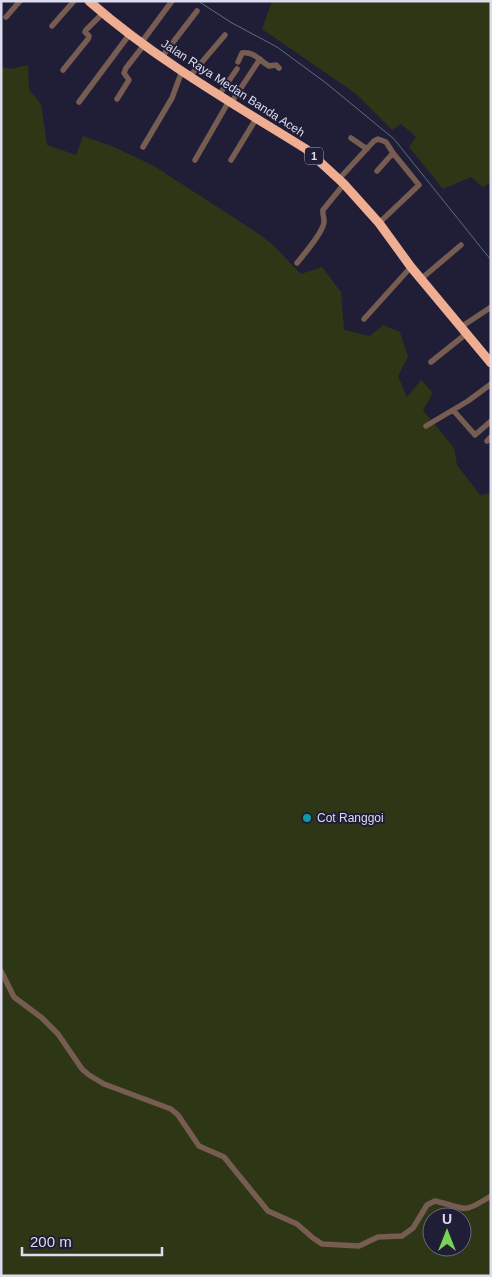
<svg xmlns="http://www.w3.org/2000/svg" width="492" height="1277" viewBox="0 0 492 1277" font-family="Helvetica,sans-serif">
  <style>
    .green { fill: #2e3715; fill-rule: evenodd }
    .lines { fill: none; stroke-linecap: round; stroke-linejoin: round }
    .stream { stroke: #53747b; stroke-width: 1 }
    .minor { stroke: #765c51; stroke-width: 5.5 }
    .highway { stroke: #efad92; stroke-width: 9 }
    .culture-dot { fill: #0f9aa8; stroke: #201d37; stroke-width: 2 }
    .labels { text-anchor: middle; stroke-width: 4; stroke-linejoin: round; paint-order: stroke }
    .shield { fill: #201d37; stroke: #a4a3b7; stroke-width: 1 }
    .shield-label { font-size: 11px; font-weight: bold; fill: #dcdcee }
    .street-label { font-size: 12px; fill: #dcdcee; stroke: #201d37 }
    .poi-label { font-size: 12px; fill: #dcdcee; stroke: #201d37; text-anchor: start }
  </style>
  <rect width="100%" height="100%" fill="#201d37"/>
  <path class="green" d="M 272,1 L 491,1 L 491,182 L 483,187 L 471,177 L 443,189 L 409,147 L 416,137 L 401,124 L 392,130 L 355,93 L 262,29 Z
    M 28,65 L 29,89 L 41,104 L 47,145 L 76,155 L 83,136 L 114,147 L 154,166 L 256,232 L 272,244 L 301,274 L 322,267 L 341,292 L 344,330 L 370,336 L 383,325 L 400,332 L 408,357 L 398,376 L 407,397 L 421,380 L 433,393 L 423,410 L 454,448 L 457,465 L 480,495 L 491,493 L 491,1276 L 1,1276 L 1,67 L 11,69 ZM 432,1217 L 462,1217 L 462,1247 L 432,1247 Z"/>
  <g class="lines">
    <path class="stream" d="M 198,1 L 232,23 L 277,47 L 326,83 L 394,139 L 491,260"/>
    <path class="minor" d="M 6,17 L 20,1
      M 52,26 L 74,1
      M 141,43 L 172,1
      M 161,58 L 197,11
      M 238,62 L 242,53 C 254,51 260,61 269,66 L 276,65 L 279,68
      M 63,70 L 88,39 L 89,36 L 85,32 L 86,30 L 103,13
      M 190,76 L 225,35
      M 219,95 L 237,69
      M 117,99 L 129,80 L 124,73 L 126,68 L 144,45
      M 79,102 L 129,35
      M 231,103 L 260,59
      M 351,138 L 367,149
      M 143,147 L 172,98 L 182,71
      M 195,160 L 229,101
      M 231,160 L 256,119
      M 339,179 L 374,141 L 378,139 L 386,142 L 393,153 L 377,171
      M 379,223 L 419,185 L 393,153
      M 297,263 C 305,253 319,237 323,226 C 326,220 322,216 323,210 L 344,184
      M 421,279 L 461,245
      M 364,319 L 411,267
      M 461,327 L 491,307
      M 431,362 L 466,334
      M 453,410 L 475,435 L 491,421
      M 426,426 L 468,401 L 491,384
      M 487,441 L 491,437
      M 1,971 L 14,997 L 42,1018 L 58,1034 L 82,1069 L 89,1075 L 104,1084 L 171,1109 L 178,1115 L 199,1146 L 224,1157 L 268,1211 L 297,1224 L 313,1238 L 322,1244 L 359,1246 L 378,1237 L 402,1236 L 413,1228 L 427,1205 L 435,1201 C 467,1208 461,1215 491,1196"/>
    <path class="highway" d="M 89,1 C 155,59 232,103 306,149 L 344,184 L 379,223 L 411,267 L 491,363"/>
  </g>
  <circle class="culture-dot" cx="307" cy="818" r="5"/>
  <g class="labels">
    <rect class="shield" x="305" y="147.5" width="18" height="17" rx="4"/>
    <g class="shield-label">
      <text x="314" y="160">1</text>
    </g>
    <g class="street-label">
      <text transform="translate(233 88) rotate(33)" y="4">Jalan Raya Medan Banda Aceh</text>
    </g>
    <g class="poi-label">
      <text x="317" y="822">Cot Ranggoi</text>
    </g>
  </g>
  <rect width="492" height="1277" fill="none" stroke="#dcdcee" stroke-width="5"/>
  <g transform="translate(447 1232)"><circle r="24" fill="#201d37" stroke="#6b6980"/>
  <path d="M0-4L9 19L0 12L-9 19Z" fill="#79d157"/>
  <text y="-8" font-size="14" font-weight="bold" text-anchor="middle" fill="#dcdcee">U</text>
  </g>
  <path d="M22 1247v8h140v-8" fill="none" stroke="#dcdcee" stroke-width="2.5"/>
  <text x="30" y="1247" font-size="15" fill="#dcdcee" stroke="#201d37" stroke-width="4" paint-order="stroke">200 m</text>
</svg>
